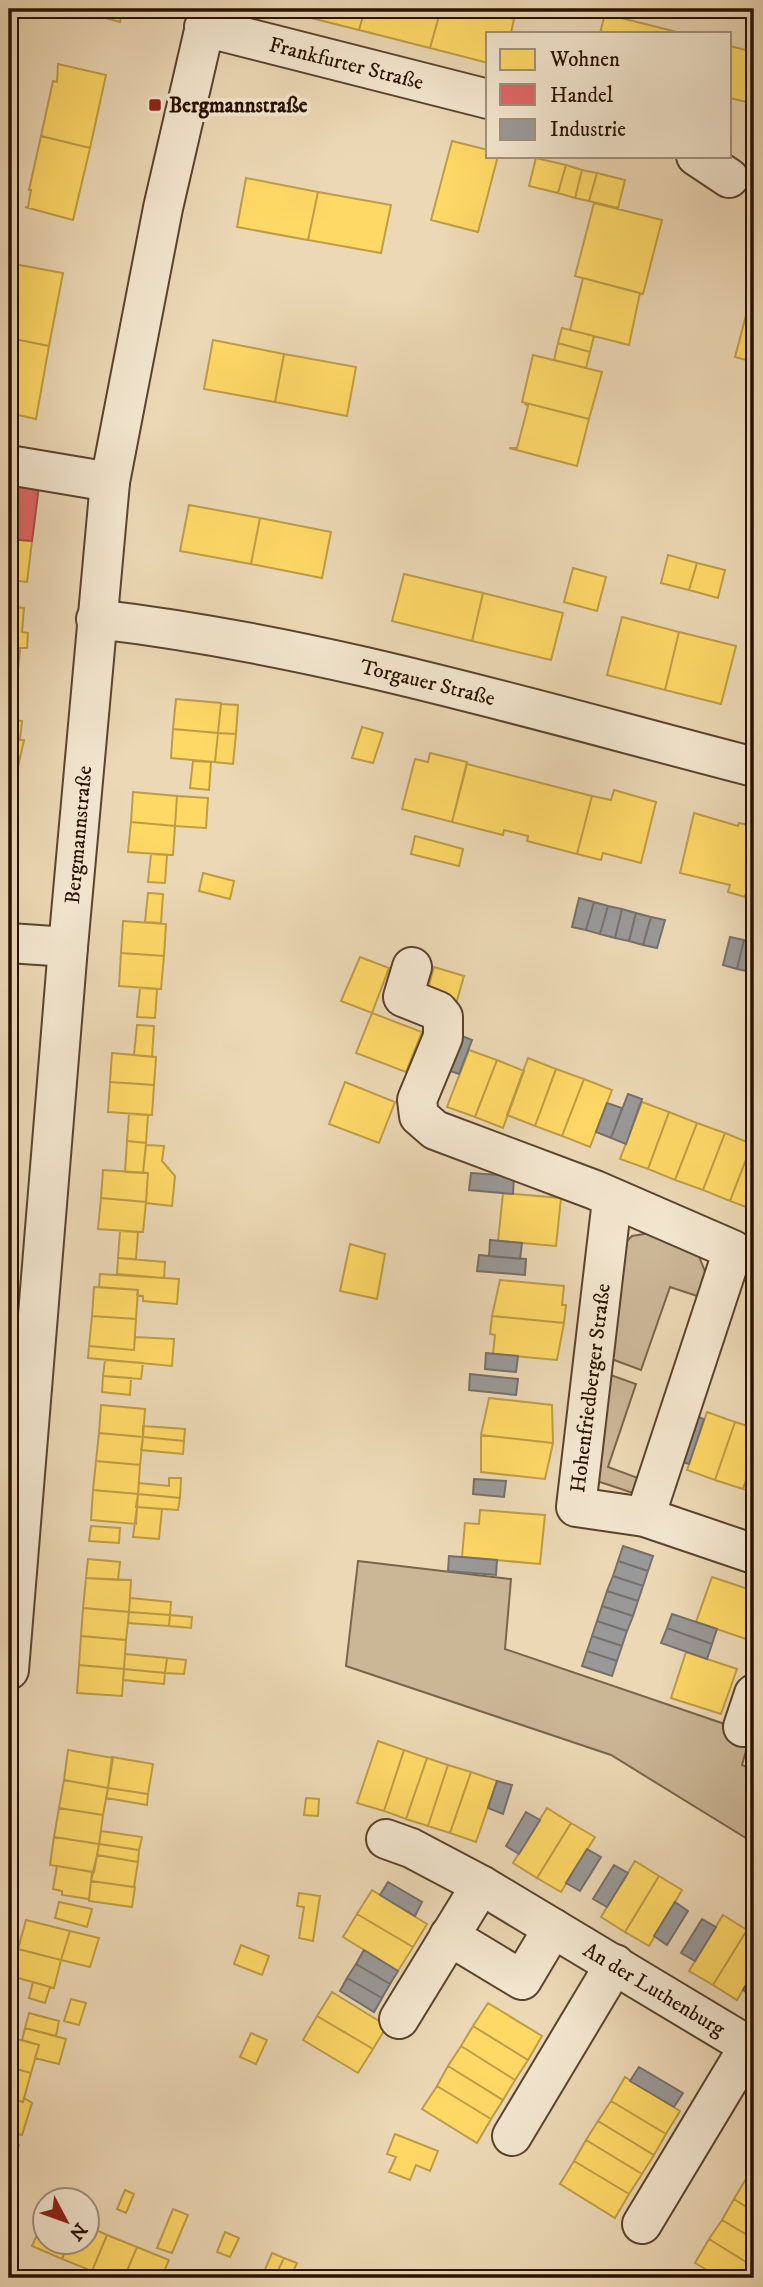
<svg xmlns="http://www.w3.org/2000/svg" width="763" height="2287" viewBox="0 0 763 2287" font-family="'IM FELL DW Pica',serif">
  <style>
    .green { fill: #cbb696; stroke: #7a644b; stroke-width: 2 }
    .homes { fill: #ffd966; stroke: #bf9d47; stroke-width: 2 }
    .shops { fill: #e06666; stroke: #a94d47; stroke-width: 2 }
    .industry { fill: #999; stroke: #77706b; stroke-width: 2 }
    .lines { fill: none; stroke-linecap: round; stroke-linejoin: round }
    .minor-casing { stroke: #5a442d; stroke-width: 42 }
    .minor { stroke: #f3e6cf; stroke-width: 38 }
    .poi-dot { fill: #8f2418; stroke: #f3e6cf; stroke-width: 2.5 }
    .labels { text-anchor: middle; stroke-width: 7; stroke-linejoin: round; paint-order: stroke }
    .street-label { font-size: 21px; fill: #291200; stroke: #f3e6cf }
    .poi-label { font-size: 21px; font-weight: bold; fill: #291200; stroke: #f3e6cf; text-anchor: start }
  </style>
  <rect width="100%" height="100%" fill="#ecd8b5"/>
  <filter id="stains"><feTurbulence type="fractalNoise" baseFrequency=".00286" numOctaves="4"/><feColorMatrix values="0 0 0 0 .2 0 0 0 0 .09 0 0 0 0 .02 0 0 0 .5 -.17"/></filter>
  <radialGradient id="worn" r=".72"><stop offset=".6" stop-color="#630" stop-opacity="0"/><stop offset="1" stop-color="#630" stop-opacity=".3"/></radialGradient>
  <path class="green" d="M 650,1233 L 698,1254 L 706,1274 L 700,1297 L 670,1287 L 641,1370 L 606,1357 L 627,1241 L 632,1236 Z
    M 605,1373 L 636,1384 L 608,1467 L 638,1478 L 633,1493 L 594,1480 Z
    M 358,1561 L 511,1579 L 505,1649 L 751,1733 L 742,1765 L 754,1770 L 754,1843 L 611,1755 L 346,1666 Z"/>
  <path class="homes" d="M 72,9 L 123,9 L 120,22 Z
    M 288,9 L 365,9 L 359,30 L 287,12 Z
    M 365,9 L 441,9 L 430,48 L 359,30 Z
    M 441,9 L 472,9 L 514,19 L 511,33 L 488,33 L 488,63 L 430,48 Z
    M 605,14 L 681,33 L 600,33 Z
    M 730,46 L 754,52 L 754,104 L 730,98 Z
    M 58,64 L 106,75 L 90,148 L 41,136 L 53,81 L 57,82 Z
    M 41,136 L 90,148 L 73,220 L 25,207 L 28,207 L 31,190 L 29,190 Z
    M 452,141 L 488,150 L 488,156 L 498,156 L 478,232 L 431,220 Z
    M 536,158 L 566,165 L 558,193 L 529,186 Z
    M 566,165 L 582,170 L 575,198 L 558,193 Z
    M 582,170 L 597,173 L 589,201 L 575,198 Z
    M 597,173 L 625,180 L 618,208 L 589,201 Z
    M 246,178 L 318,192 L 308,240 L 237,227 Z
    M 318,192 L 391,205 L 381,253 L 308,240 Z
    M 594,203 L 662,220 L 643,294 L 575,276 Z
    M 14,264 L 63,273 L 49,346 L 9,338 L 9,293 L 11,282 L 13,282 Z
    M 583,278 L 640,293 L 629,345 L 570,330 Z
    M 754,285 L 754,362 L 735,357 Z
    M 562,328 L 594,336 L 590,352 L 558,343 Z
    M 9,338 L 49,346 L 36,419 L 9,413 Z
    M 213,340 L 284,354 L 275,402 L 204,389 Z
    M 558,343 L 590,352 L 586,368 L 554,360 Z
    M 284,354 L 356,367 L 347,416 L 275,402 Z
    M 533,355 L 602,372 L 589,419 L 522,402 Z
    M 522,402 L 589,419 L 577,466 L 509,448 L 517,448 L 528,406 Z
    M 189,505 L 260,518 L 251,564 L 180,551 Z
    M 260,518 L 331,532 L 322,578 L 251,564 Z
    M 9,539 L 32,541 L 27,582 L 9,580 Z
    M 668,555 L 697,563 L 689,590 L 661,583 Z
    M 697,563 L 725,570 L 718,598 L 689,590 Z
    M 573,568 L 606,577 L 597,611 L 564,602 Z
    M 404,574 L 483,593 L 472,641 L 392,621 Z
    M 483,593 L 563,613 L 551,660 L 472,641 Z
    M 9,606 L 24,608 L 22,632 L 28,633 L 27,648 L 9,648 Z
    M 622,617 L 679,632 L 665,690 L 607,675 Z
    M 679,632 L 736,646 L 721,704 L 665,690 Z
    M 9,648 L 20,649 L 16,690 L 9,690 Z
    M 176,699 L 221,703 L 218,733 L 173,729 Z
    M 221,704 L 238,705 L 236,734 L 218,733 Z
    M 9,720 L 22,721 L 20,740 L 24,740 L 18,767 L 9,766 Z
    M 362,727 L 383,733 L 373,763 L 352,758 Z
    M 173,729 L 218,733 L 215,762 L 171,758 Z
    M 218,733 L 236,734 L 233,764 L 215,762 Z
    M 430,753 L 467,762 L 452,822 L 402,809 L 415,759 L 428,762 Z
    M 193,761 L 211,762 L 209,790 L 190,788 Z
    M 467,764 L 592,796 L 577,854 L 527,841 L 528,836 L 504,830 L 503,835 L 452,822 Z
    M 9,766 L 18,767 L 16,798 L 9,797 Z
    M 614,790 L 656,802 L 641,863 L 603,853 L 601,860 L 577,854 L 592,796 L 611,800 Z
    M 133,792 L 177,796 L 175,826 L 131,822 Z
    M 177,796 L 208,798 L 206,828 L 175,826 Z
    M 9,797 L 16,798 L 14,827 L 9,827 Z
    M 694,813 L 738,826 L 739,823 L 754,826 L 754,863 L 745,897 L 728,892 L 730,885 L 680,873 Z
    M 131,822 L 175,826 L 173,855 L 128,852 Z
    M 415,836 L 463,849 L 459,866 L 411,854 Z
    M 151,854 L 167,855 L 165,883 L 148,882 Z
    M 754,863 L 754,899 L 745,897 Z
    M 203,873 L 234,881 L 230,899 L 199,891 Z
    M 148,893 L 163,894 L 161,923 L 145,922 Z
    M 123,921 L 166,924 L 164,956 L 121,953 Z
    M 121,953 L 164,956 L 161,989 L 119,986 Z
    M 360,957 L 389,968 L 372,1013 L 341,1001 Z
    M 434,967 L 464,976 L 456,1004 L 426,995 Z
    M 140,988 L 157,989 L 155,1018 L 137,1017 Z
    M 372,1013 L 422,1032 L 406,1072 L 356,1053 Z
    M 137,1025 L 154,1026 L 152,1057 L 134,1055 Z
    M 469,1050 L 497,1060 L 475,1117 L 447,1107 Z
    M 112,1053 L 156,1057 L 154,1085 L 110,1082 Z
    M 528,1058 L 556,1069 L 535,1126 L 507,1115 Z
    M 497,1060 L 524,1071 L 503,1128 L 475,1117 Z
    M 556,1069 L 584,1079 L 562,1136 L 535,1126 Z
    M 584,1079 L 612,1090 L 590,1147 L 562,1136 Z
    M 110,1082 L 154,1085 L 152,1115 L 108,1112 Z
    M 345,1082 L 395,1102 L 379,1143 L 329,1124 Z
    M 642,1102 L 669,1112 L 648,1169 L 620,1159 Z
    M 669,1112 L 697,1123 L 675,1180 L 648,1169 Z
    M 129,1114 L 148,1115 L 146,1143 L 127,1141 Z
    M 697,1123 L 725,1133 L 703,1190 L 675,1180 Z
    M 725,1133 L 752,1144 L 730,1201 L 703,1190 Z
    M 127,1141 L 146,1143 L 143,1173 L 125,1172 Z
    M 752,1144 L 754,1144 L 754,1210 L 730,1201 Z
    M 146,1145 L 164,1146 L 162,1161 L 175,1176 L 172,1206 L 146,1203 L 148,1173 L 143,1173 Z
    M 103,1170 L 148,1173 L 146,1202 L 101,1198 Z
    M 503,1193 L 561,1198 L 556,1246 L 498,1241 Z
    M 101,1198 L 146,1202 L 143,1232 L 98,1229 Z
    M 120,1231 L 138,1232 L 136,1259 L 118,1258 Z
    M 350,1244 L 385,1254 L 377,1299 L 340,1291 Z
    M 118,1258 L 165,1262 L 164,1278 L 117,1274 Z
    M 100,1274 L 179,1279 L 177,1304 L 143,1301 L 143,1296 L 137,1295 L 138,1290 L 99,1287 Z
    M 500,1280 L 564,1286 L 562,1305 L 566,1305 L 564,1323 L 492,1316 Z
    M 94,1287 L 138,1290 L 136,1319 L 92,1316 Z
    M 92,1316 L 136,1319 L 134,1350 L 89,1346 Z
    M 492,1316 L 564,1323 L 557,1360 L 493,1354 L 495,1335 L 490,1334 Z
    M 135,1337 L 174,1339 L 172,1366 L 88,1358 L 89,1346 L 134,1350 Z
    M 105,1360 L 143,1363 L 141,1379 L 103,1376 Z
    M 103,1376 L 131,1378 L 130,1395 L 102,1392 Z
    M 489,1398 L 552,1405 L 553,1443 L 481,1435 Z
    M 101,1405 L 145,1409 L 143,1437 L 99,1433 Z
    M 707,1412 L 735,1422 L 715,1480 L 687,1470 Z
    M 735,1422 L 754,1428 L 754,1457 L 743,1489 L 715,1480 Z
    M 143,1426 L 185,1429 L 184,1441 L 143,1437 Z
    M 99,1433 L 143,1437 L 140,1465 L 96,1461 Z
    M 481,1435 L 553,1443 L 545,1479 L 481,1472 Z
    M 143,1437 L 184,1441 L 183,1454 L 141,1450 Z
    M 754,1457 L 754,1493 L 743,1489 Z
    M 96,1461 L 140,1465 L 138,1494 L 93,1490 Z
    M 169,1478 L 181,1478 L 180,1498 L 138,1494 L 139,1483 L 169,1486 Z
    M 93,1490 L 138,1494 L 136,1524 L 91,1520 Z
    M 138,1494 L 180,1498 L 178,1510 L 136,1507 Z
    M 137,1507 L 162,1509 L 159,1539 L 133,1537 Z
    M 480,1510 L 545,1515 L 540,1564 L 462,1557 L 465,1523 L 479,1524 Z
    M 91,1526 L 120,1528 L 119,1543 L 89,1541 Z
    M 88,1559 L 120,1562 L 118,1580 L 86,1578 Z
    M 712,1577 L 754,1591 L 754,1617 L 746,1639 L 696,1622 Z
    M 86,1578 L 131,1580 L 129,1612 L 83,1608 Z
    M 130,1598 L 171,1602 L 170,1615 L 129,1612 Z
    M 83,1608 L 129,1612 L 126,1640 L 81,1636 Z
    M 129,1612 L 170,1615 L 169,1626 L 128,1623 Z
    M 170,1615 L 192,1617 L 191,1628 L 169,1626 Z
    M 81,1636 L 126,1640 L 124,1669 L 79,1665 Z
    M 686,1652 L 737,1669 L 721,1714 L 671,1698 Z
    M 125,1654 L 167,1658 L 165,1673 L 124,1669 Z
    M 167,1658 L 186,1660 L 184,1674 L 165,1673 Z
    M 79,1665 L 124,1669 L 122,1696 L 77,1693 Z
    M 124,1669 L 165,1673 L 164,1684 L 123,1680 Z
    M 378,1741 L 404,1750 L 384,1811 L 357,1803 Z
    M 68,1750 L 113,1758 L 108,1788 L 64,1780 Z
    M 404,1750 L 427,1758 L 406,1819 L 384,1811 Z
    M 112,1757 L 153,1764 L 148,1794 L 108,1788 Z
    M 427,1758 L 448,1765 L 428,1826 L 406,1819 Z
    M 448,1765 L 471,1772 L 450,1833 L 428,1826 Z
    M 471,1772 L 497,1781 L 476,1842 L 450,1833 Z
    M 64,1780 L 108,1788 L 103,1815 L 59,1808 Z
    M 108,1788 L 148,1794 L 147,1805 L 106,1798 Z
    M 306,1798 L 319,1799 L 318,1816 L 304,1815 Z
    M 59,1808 L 103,1815 L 99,1844 L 54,1837 Z
    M 547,1808 L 571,1823 L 537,1878 L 513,1863 Z
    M 571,1823 L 595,1837 L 561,1892 L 537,1878 Z
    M 101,1831 L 142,1837 L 139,1850 L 99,1844 Z
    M 54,1837 L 99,1844 L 94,1872 L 50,1865 Z
    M 99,1844 L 139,1850 L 138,1862 L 97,1855 Z
    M 97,1855 L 138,1862 L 134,1887 L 91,1881 Z
    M 635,1861 L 659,1876 L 625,1932 L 601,1917 Z
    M 57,1866 L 92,1872 L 89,1899 L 62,1895 L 62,1891 L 53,1889 Z
    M 659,1876 L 682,1890 L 649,1946 L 625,1932 Z
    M 91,1881 L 135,1887 L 132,1907 L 89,1901 Z
    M 372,1890 L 427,1924 L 413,1947 L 357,1914 Z
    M 299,1893 L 320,1896 L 313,1941 L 299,1938 L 304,1907 L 297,1906 Z
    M 59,1902 L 92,1909 L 87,1927 L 55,1918 Z
    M 357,1914 L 413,1947 L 398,1971 L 343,1937 Z
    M 723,1915 L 747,1930 L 713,1985 L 689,1971 Z
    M 26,1920 L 70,1931 L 61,1960 L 18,1949 Z
    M 747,1930 L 754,1934 L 754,1971 L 737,2000 L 713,1985 Z
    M 70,1931 L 99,1938 L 90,1967 L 61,1960 Z
    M 241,1945 L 269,1956 L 262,1975 L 234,1964 Z
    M 18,1949 L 61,1960 L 54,1988 L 11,1976 Z
    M 33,1982 L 50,1987 L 45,2003 L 29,1998 Z
    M 332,1992 L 387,2026 L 373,2049 L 317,2016 Z
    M 71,1999 L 86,2003 L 79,2025 L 64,2021 Z
    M 488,2003 L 542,2036 L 528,2060 L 473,2026 Z
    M 29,2013 L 59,2021 L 56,2036 L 25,2028 Z
    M 317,2016 L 373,2049 L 358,2073 L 303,2040 Z
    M 473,2026 L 528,2060 L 515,2080 L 461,2046 Z
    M 25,2028 L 66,2039 L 59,2064 L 35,2058 L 39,2045 L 22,2040 Z
    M 251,2033 L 267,2040 L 256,2064 L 240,2057 Z
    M 9,2037 L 39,2045 L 31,2073 L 9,2067 Z
    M 461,2046 L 515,2080 L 503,2100 L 448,2066 Z
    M 448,2066 L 503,2100 L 491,2119 L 437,2086 Z
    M 9,2067 L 31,2073 L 23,2102 L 9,2098 Z
    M 625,2077 L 680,2111 L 666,2134 L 611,2101 Z
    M 437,2086 L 491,2119 L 477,2143 L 422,2109 Z
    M 9,2098 L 23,2102 L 24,2098 L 32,2103 L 22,2135 L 9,2132 Z
    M 611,2101 L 666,2134 L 654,2155 L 598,2121 Z
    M 598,2121 L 654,2155 L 642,2174 L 586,2140 Z
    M 395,2134 L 438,2151 L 430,2171 L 416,2165 L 410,2180 L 389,2172 L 396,2157 L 387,2154 Z
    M 586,2140 L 642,2174 L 629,2194 L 574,2161 Z
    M 9,2142 L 19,2145 L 9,2177 Z
    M 574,2161 L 629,2194 L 615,2218 L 560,2184 Z
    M 754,2166 L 754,2184 L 746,2179 Z
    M 746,2179 L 754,2184 L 754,2212 L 734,2199 Z
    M 125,2190 L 134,2194 L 126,2213 L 117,2209 Z
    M 734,2199 L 754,2212 L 754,2239 L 722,2220 Z
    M 173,2209 L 188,2215 L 172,2253 L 157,2248 Z
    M 46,2214 L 46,2242 L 69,2242 L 62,2259 L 32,2246 Z
    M 722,2220 L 754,2239 L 754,2267 L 709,2239 Z
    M 88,2226 L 107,2235 L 92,2271 L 62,2259 L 69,2242 L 88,2242 Z
    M 225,2232 L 239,2238 L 230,2257 L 217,2252 Z
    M 107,2235 L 137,2247 L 124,2278 L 108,2278 L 92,2271 Z
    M 709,2239 L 754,2267 L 754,2278 L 721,2278 L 695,2263 Z
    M 137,2247 L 169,2260 L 161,2278 L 124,2278 Z
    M 272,2253 L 284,2258 L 275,2277 L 264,2272 Z
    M 284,2258 L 297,2263 L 290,2278 L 275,2277 Z"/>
  <path class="shops" d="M 9,482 L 39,486 L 32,541 L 9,539 Z"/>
  <path class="industry" d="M 579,898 L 594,902 L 586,930 L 572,927 Z
    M 594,902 L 608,906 L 600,934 L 586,930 Z
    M 608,906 L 622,909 L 615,938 L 600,934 Z
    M 622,909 L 636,913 L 629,941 L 615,938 Z
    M 636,913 L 651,917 L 643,945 L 629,941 Z
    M 651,917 L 665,920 L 657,948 L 643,945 Z
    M 730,937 L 744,940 L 737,969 L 723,965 Z
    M 744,940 L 754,943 L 751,972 L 737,969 Z
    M 457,1034 L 472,1040 L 459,1074 L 444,1069 Z
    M 628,1094 L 642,1099 L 626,1144 L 611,1138 Z
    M 607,1103 L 622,1108 L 611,1138 L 596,1132 Z
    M 471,1173 L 514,1176 L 513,1194 L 469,1190 Z
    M 490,1240 L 522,1243 L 520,1259 L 489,1256 Z
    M 479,1255 L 526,1259 L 525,1275 L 477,1271 Z
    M 486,1353 L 518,1356 L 516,1372 L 485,1369 Z
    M 470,1374 L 518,1379 L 516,1395 L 469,1390 Z
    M 690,1414 L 704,1419 L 689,1464 L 674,1459 Z
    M 474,1479 L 506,1481 L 504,1497 L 473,1494 Z
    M 623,1546 L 653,1556 L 648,1571 L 618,1561 Z
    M 449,1556 L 497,1560 L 496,1575 L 448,1571 Z
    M 618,1561 L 648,1571 L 643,1586 L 613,1576 Z
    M 613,1576 L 643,1586 L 638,1601 L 607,1591 Z
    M 607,1591 L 638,1601 L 633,1616 L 602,1606 Z
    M 602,1606 L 633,1616 L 627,1631 L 597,1621 Z
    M 672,1614 L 717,1629 L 712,1644 L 667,1628 Z
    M 597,1621 L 627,1631 L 622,1646 L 592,1636 Z
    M 667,1628 L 712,1644 L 707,1659 L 661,1643 Z
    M 592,1636 L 622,1646 L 617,1661 L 587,1651 Z
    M 587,1651 L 617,1661 L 612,1676 L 582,1666 Z
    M 497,1781 L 512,1785 L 503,1814 L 488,1808 Z
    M 526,1812 L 540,1820 L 519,1854 L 506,1846 Z
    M 587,1849 L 601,1857 L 580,1891 L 566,1883 Z
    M 614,1865 L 628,1873 L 607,1907 L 593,1899 Z
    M 388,1882 L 422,1902 L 415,1916 L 380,1895 Z
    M 675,1902 L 688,1911 L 667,1945 L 654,1936 Z
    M 702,1919 L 716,1927 L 695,1961 L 681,1953 Z
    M 364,1950 L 398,1971 L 390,1984 L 356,1964 Z
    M 356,1964 L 390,1984 L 382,1998 L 347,1978 Z
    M 754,1971 L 754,1998 L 743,1990 Z
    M 347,1978 L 382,1998 L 374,2012 L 340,1991 Z
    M 639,2067 L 683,2093 L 674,2107 L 630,2081 Z"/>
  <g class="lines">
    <defs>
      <g id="minor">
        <path id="s1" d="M 204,27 L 488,99"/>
        <path d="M 696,156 L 729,178"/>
        <path d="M 9,465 L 110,482"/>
        <path id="s2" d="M 96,619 C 320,645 537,711 754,767"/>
        <path d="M 9,943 L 68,947"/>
        <path d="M 412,967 L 403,997 L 438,1011 L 443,1017 L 443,1037 L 417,1100 L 419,1116 L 435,1130 L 595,1190 L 733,1250 L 645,1517"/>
        <path d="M 612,1200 L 576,1507 L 645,1517 L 754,1554"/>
        <path id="s3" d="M 9,1670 L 68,947 L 110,482 L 163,208 L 209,9"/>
        <path d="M 743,1727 L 754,1694"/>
        <path id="s4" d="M 386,1839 L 411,1848 L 481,1885 L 754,2049"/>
        <path d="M 449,1936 L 522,1980 L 553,1928"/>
        <path d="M 399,2019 L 481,1885"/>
        <path d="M 512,2136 L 615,1964"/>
        <path d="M 642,2224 L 749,2046"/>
      </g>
    </defs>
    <use href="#minor" class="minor-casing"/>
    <use href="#minor" class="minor"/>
  </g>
  <rect class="poi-dot" x="148" y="98" width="14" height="14" rx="3.5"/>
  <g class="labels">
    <g class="street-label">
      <text dy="7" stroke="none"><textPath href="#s1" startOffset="147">Frankfurter Straße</textPath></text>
      <text dy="7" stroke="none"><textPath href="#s2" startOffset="338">Torgauer Straße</textPath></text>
      <text dy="7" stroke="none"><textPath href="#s3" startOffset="838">Bergmannstraße</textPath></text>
      <text transform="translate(590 1388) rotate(-83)" y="7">Hohenfriedberger Straße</text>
      <text dy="7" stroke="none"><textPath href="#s4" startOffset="308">An der Luthenburg</textPath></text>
    </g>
    <g class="poi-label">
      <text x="169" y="112">Bergmannstraße</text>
    </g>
  </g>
  <rect width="763" height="2287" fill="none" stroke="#ecd8b5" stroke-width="35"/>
  <rect x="10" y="10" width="742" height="2266" fill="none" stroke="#291200" stroke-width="3.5"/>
  <rect x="18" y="18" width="728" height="2252" fill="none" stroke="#291200" stroke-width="2"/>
  <rect x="486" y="32" width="245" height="126" fill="#f3e6cf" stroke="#a2917c" stroke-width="2"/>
  <rect x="500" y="49" width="35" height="21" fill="#ffd966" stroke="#a2917c" stroke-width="2"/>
  <text x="550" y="66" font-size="21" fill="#291200">Wohnen</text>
  <rect x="500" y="84" width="35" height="21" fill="#e06666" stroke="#a2917c" stroke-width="2"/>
  <text x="550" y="102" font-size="21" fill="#291200">Handel</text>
  <rect x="500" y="119" width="35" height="21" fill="#999999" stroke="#a2917c" stroke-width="2"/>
  <text x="550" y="136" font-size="21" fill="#291200">Industrie</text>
  <g transform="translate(66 2221) rotate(131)"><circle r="33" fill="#f3e6cf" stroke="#a2917c" stroke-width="2"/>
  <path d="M0-5L12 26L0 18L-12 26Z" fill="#8f2418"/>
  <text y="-10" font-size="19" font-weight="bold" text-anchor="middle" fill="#291200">N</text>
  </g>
  <rect width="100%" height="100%" filter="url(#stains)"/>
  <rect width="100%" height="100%" fill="url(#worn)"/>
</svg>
